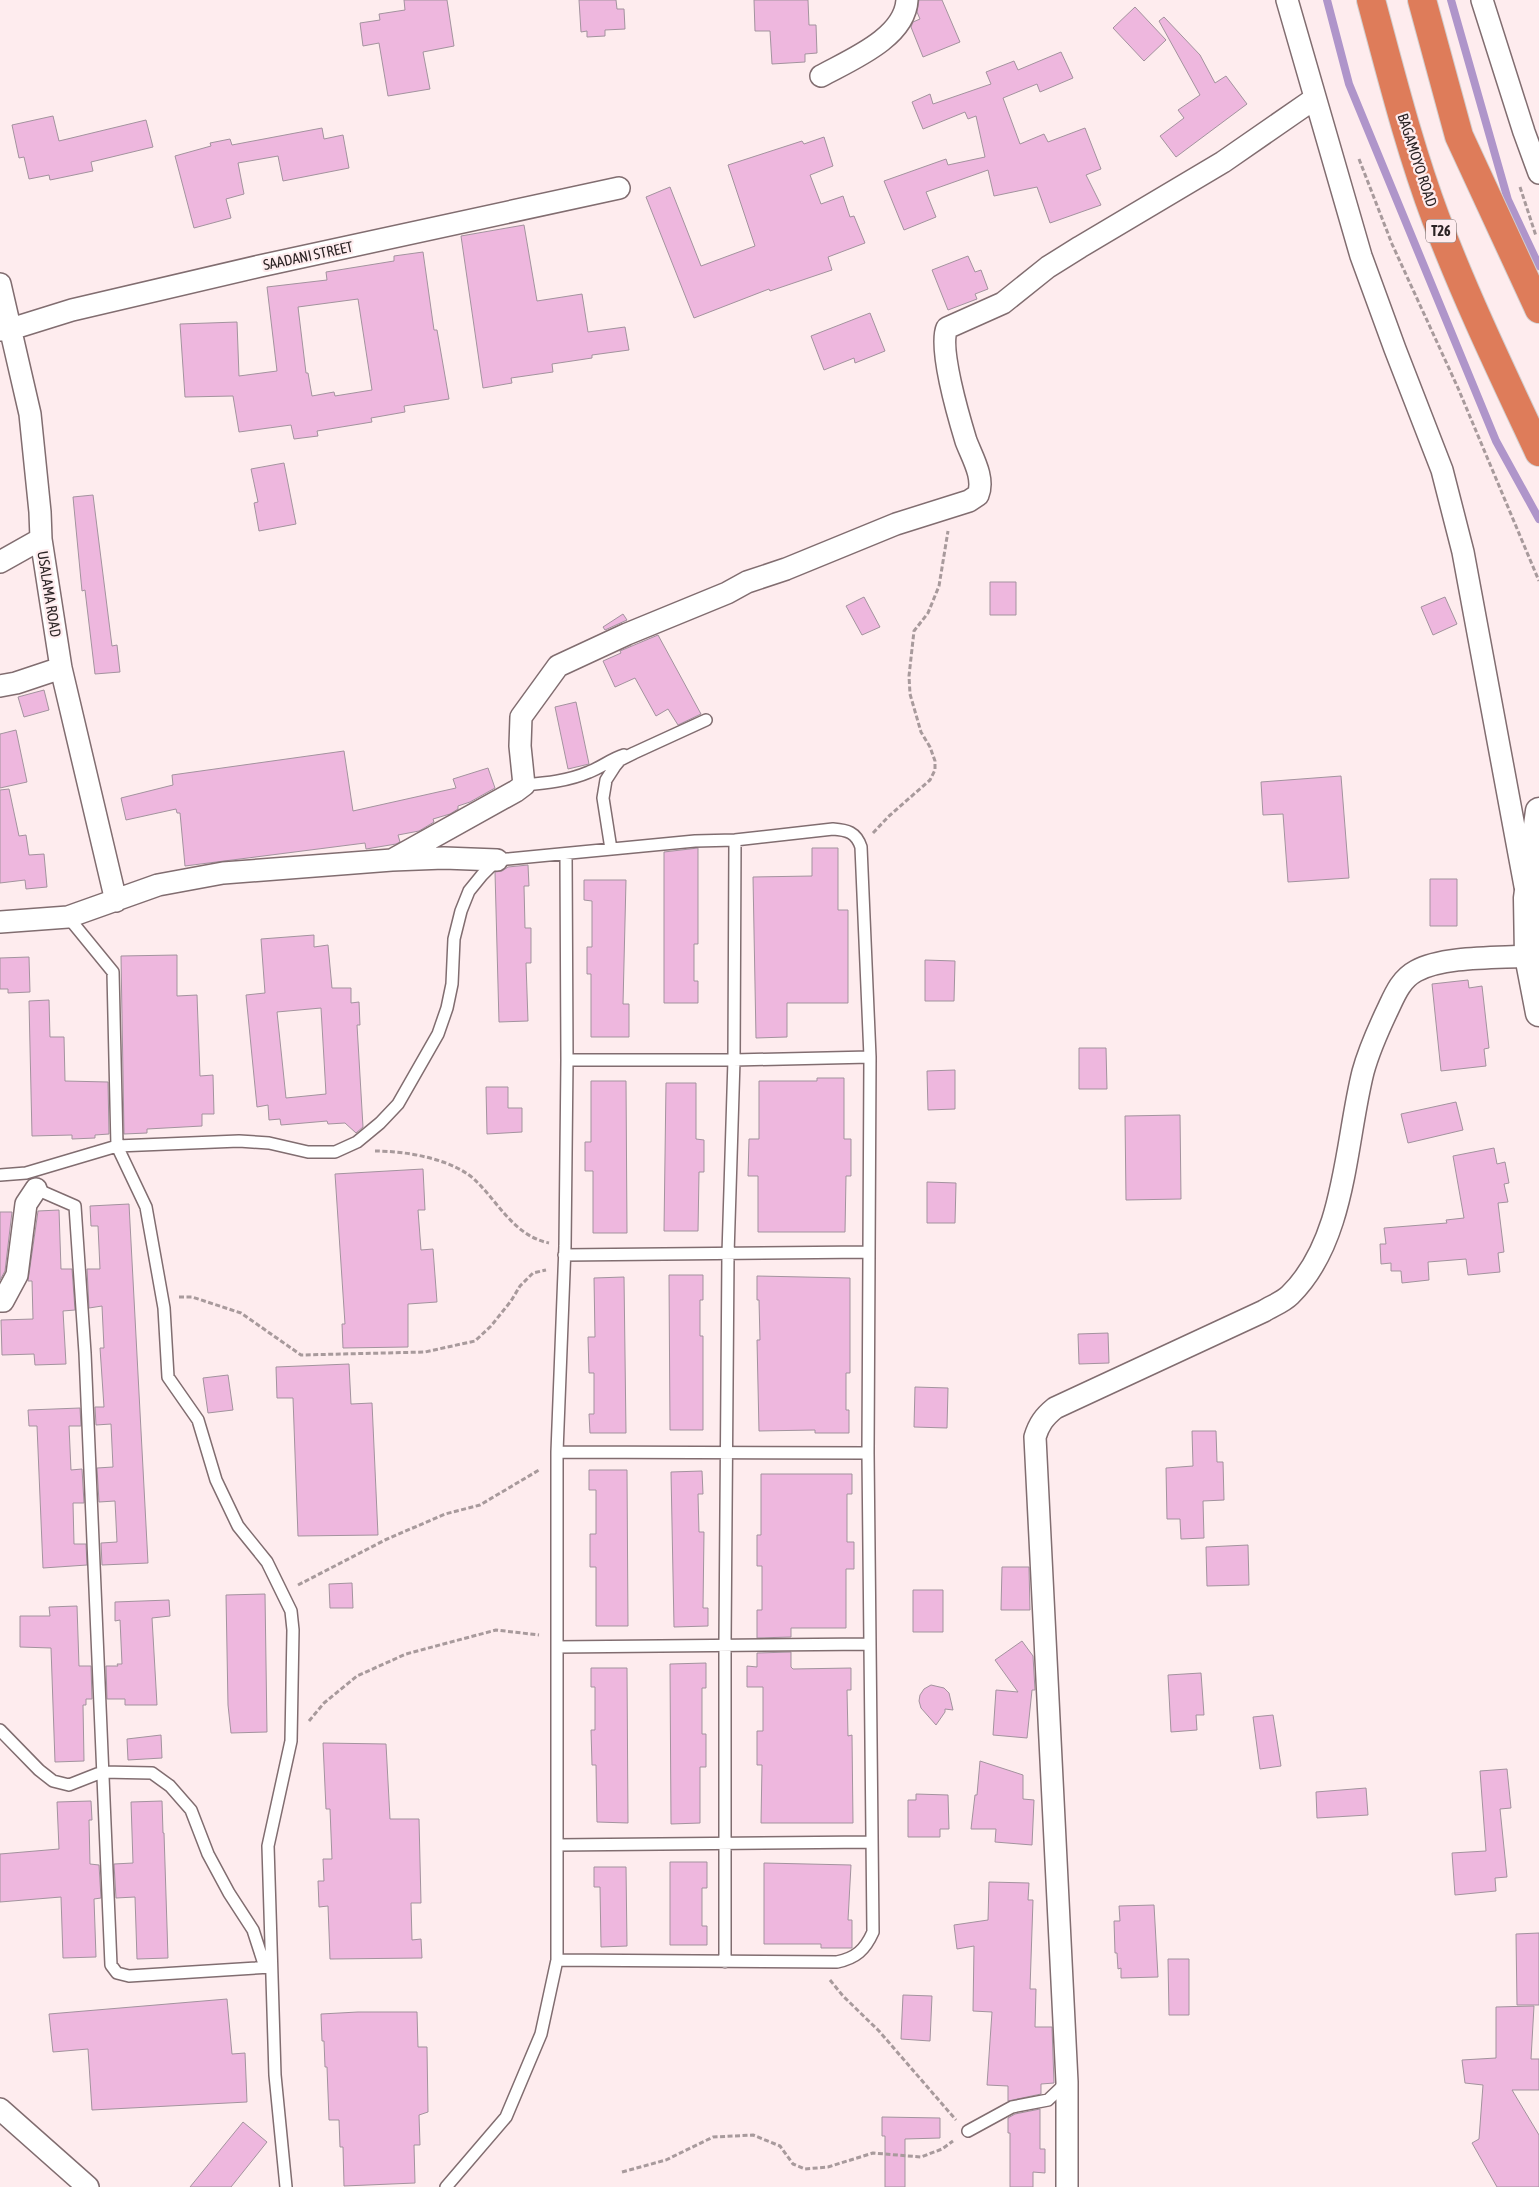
<svg xmlns="http://www.w3.org/2000/svg" width="1539" height="2187" viewBox="0 0 1539 2187" font-family="'Asap Condensed',sans-serif">
  <style>
    .lines { fill: none; stroke-linecap: round; stroke-linejoin: round }
    .stream { stroke: #af95ca; stroke-width: 8 }
    .building { fill: #eeb7de; stroke: #a3939e; fill-rule: evenodd }
    .service-casing { stroke: #816d70; stroke-width: 14 }
    .minor-casing { stroke: #816d70; stroke-width: 24 }
    .tertiary-casing { stroke: #816d70; stroke-width: 29 }
    .trunk-casing { stroke: #d1cfcf; stroke-width: 30 }
    .path { stroke: #a89a9c; stroke-width: 3; stroke-dasharray: 5 2.5; stroke-linecap: butt }
    .service { stroke: #fff; stroke-width: 11 }
    .minor { stroke: #fff; stroke-width: 21 }
    .tertiary { stroke: #fff; stroke-width: 26 }
    .trunk { stroke: #de7c5a; stroke-width: 28 }
    .labels { text-anchor: middle; stroke-width: 4.5; stroke-linejoin: round; paint-order: stroke }
    .shield { fill: #feecee; stroke: #6b6061; stroke-width: 1 }
    .shield-label { font-size: 14px; font-weight: bold; fill: #2c2425 }
    .street-label { font-size: 15px; fill: #2c2425; stroke: #feecee }
  </style>
  <rect width="100%" height="100%" fill="#feecee"/>
  <g class="lines">
    <path class="stream" d="M 1327,0 L 1349,84 L 1496,441 L 1539,519
      M 1451,0 L 1508,200 L 1539,266"/>
  </g>
  <path class="building" d="M 404,0 L 447,0 L 454,46 L 423,52 L 430,89 L 388,96 L 379,43 L 363,46 L 360,23 L 380,20 L 379,14 L 405,10 Z
    M 579,0 L 616,0 L 617,9 L 624,9 L 625,29 L 605,30 L 605,36 L 587,37 L 587,31 L 581,32 Z
    M 754,0 L 808,0 L 809,25 L 816,25 L 817,53 L 805,54 L 805,62 L 772,64 L 770,31 L 755,31 Z
    M 919,0 L 942,0 L 960,42 L 923,57 L 911,27 L 913,22 L 920,19 L 917,12 Z
    M 1135,7 L 1166,40 L 1144,61 L 1113,28 Z
    M 1164,17 L 1200,55 L 1215,83 L 1226,76 L 1247,104 L 1176,157 L 1160,136 L 1184,118 L 1178,110 L 1200,95 L 1159,21 Z
    M 1061,52 L 1073,78 L 1040,92 L 1037,84 L 1003,98 L 1020,144 L 1044,134 L 1048,142 L 1085,128 L 1101,169 L 1086,175 L 1101,205 L 1050,223 L 1037,187 L 994,196 L 988,170 L 926,192 L 936,217 L 904,230 L 884,181 L 946,159 L 948,165 L 985,157 L 976,116 L 968,119 L 965,112 L 923,129 L 912,102 L 930,94 L 933,104 L 991,84 L 986,72 L 1014,61 L 1018,70 Z
    M 53,116 L 59,141 L 146,120 L 153,147 L 91,162 L 93,171 L 50,180 L 49,175 L 29,179 L 24,157 L 19,158 L 12,125 Z
    M 322,128 L 324,139 L 343,135 L 349,168 L 283,181 L 278,156 L 238,163 L 244,194 L 226,199 L 231,218 L 194,228 L 175,156 L 211,146 L 210,143 L 230,139 L 232,145 Z
    M 824,137 L 833,166 L 810,175 L 821,204 L 843,196 L 850,217 L 854,216 L 865,243 L 828,257 L 832,270 L 770,291 L 769,289 L 694,318 L 646,197 L 670,187 L 701,266 L 755,246 L 728,165 L 802,141 L 804,144 Z
    M 524,225 L 537,301 L 582,294 L 588,332 L 625,327 L 629,350 L 592,355 L 592,358 L 552,364 L 553,372 L 511,378 L 512,383 L 483,388 L 461,236 Z
    M 423,252 L 434,330 L 437,330 L 449,399 L 404,406 L 405,412 L 371,418 L 372,422 L 317,431 L 318,436 L 294,439 L 291,425 L 239,432 L 233,396 L 185,397 L 180,324 L 237,322 L 239,376 L 277,371 L 267,287 L 327,280 L 326,272 L 394,261 L 394,256 ZM 358,299 L 372,390 L 335,396 L 334,392 L 312,396 L 308,373 L 306,373 L 298,307 Z
    M 968,256 L 975,272 L 981,270 L 988,289 L 975,294 L 977,299 L 948,310 L 932,270 Z
    M 870,313 L 885,351 L 855,363 L 854,358 L 824,370 L 811,336 Z
    M 284,463 L 296,524 L 259,531 L 254,503 L 258,502 L 251,469 Z
    M 93,495 L 112,646 L 117,645 L 120,672 L 95,674 L 85,590 L 82,591 L 73,497 Z
    M 990,582 L 1016,582 L 1016,615 L 990,615 Z
    M 864,597 L 880,627 L 862,635 L 846,606 Z
    M 1445,597 L 1457,624 L 1433,635 L 1421,607 Z
    M 623,614 L 627,620 L 605,630 L 603,627 Z
    M 658,635 L 701,714 L 678,725 L 668,709 L 656,716 L 635,678 L 615,687 L 603,661 L 621,653 L 620,651 Z
    M 44,690 L 49,710 L 24,717 L 18,697 Z
    M 576,702 L 589,764 L 568,769 L 555,707 Z
    M 16,730 L 27,782 L 0,788 L 0,734 Z
    M 344,751 L 353,811 L 456,788 L 453,779 L 488,768 L 495,788 L 470,802 L 458,806 L 458,809 L 450,814 L 433,819 L 434,822 L 419,831 L 398,835 L 400,842 L 396,844 L 366,849 L 365,843 L 185,866 L 180,813 L 177,813 L 176,809 L 126,820 L 121,798 L 173,785 L 172,775 Z
    M 1341,776 L 1349,878 L 1288,882 L 1283,814 L 1263,815 L 1261,782 Z
    M 9,789 L 19,836 L 26,835 L 29,855 L 44,854 L 47,887 L 26,889 L 25,880 L 0,883 L 0,790 Z
    M 698,848 L 698,944 L 694,944 L 694,981 L 698,981 L 698,1003 L 664,1003 L 664,852 Z
    M 812,848 L 838,848 L 838,910 L 848,910 L 848,1003 L 787,1003 L 787,1037 L 756,1038 L 753,877 L 812,876 Z
    M 528,865 L 529,886 L 524,886 L 525,928 L 531,928 L 531,963 L 526,963 L 528,1021 L 499,1022 L 495,872 L 502,871 L 508,867 Z
    M 1430,879 L 1457,879 L 1457,926 L 1430,926 Z
    M 584,880 L 626,880 L 623,1004 L 629,1004 L 629,1037 L 591,1037 L 591,974 L 587,974 L 587,947 L 592,947 L 592,901 L 584,900 Z
    M 314,935 L 314,947 L 328,945 L 332,988 L 351,988 L 351,1003 L 359,1002 L 360,1025 L 357,1025 L 363,1127 L 356,1133 L 345,1123 L 328,1124 L 327,1121 L 281,1125 L 280,1119 L 269,1120 L 268,1105 L 257,1107 L 246,995 L 265,993 L 261,939 ZM 321,1008 L 326,1094 L 286,1098 L 277,1012 Z
    M 177,955 L 177,996 L 197,995 L 200,1076 L 213,1075 L 214,1114 L 202,1114 L 202,1126 L 147,1129 L 147,1133 L 124,1134 L 121,956 Z
    M 29,957 L 30,992 L 8,993 L 8,989 L 0,989 L 0,958 Z
    M 925,960 L 955,961 L 954,1001 L 925,1001 Z
    M 1468,980 L 1469,988 L 1482,986 L 1489,1048 L 1484,1049 L 1486,1066 L 1441,1071 L 1432,984 Z
    M 49,1000 L 50,1037 L 64,1037 L 65,1081 L 108,1082 L 109,1134 L 95,1135 L 95,1138 L 72,1139 L 72,1135 L 32,1136 L 29,1001 Z
    M 1079,1048 L 1106,1048 L 1107,1089 L 1079,1089 Z
    M 955,1070 L 955,1109 L 928,1110 L 927,1071 Z
    M 817,1078 L 844,1078 L 844,1139 L 851,1139 L 851,1176 L 846,1176 L 845,1232 L 758,1232 L 758,1176 L 748,1176 L 749,1139 L 759,1139 L 759,1081 L 817,1081 Z
    M 591,1081 L 626,1081 L 627,1233 L 593,1233 L 593,1171 L 585,1171 L 585,1142 L 591,1142 Z
    M 666,1083 L 696,1083 L 696,1139 L 704,1140 L 704,1172 L 699,1172 L 698,1231 L 664,1231 Z
    M 486,1087 L 508,1087 L 508,1108 L 522,1108 L 522,1132 L 487,1134 Z
    M 1456,1102 L 1463,1130 L 1408,1143 L 1401,1114 Z
    M 1180,1115 L 1181,1199 L 1126,1200 L 1125,1116 Z
    M 1494,1148 L 1497,1164 L 1505,1162 L 1509,1183 L 1504,1184 L 1508,1202 L 1498,1203 L 1504,1252 L 1498,1253 L 1500,1272 L 1468,1275 L 1466,1259 L 1428,1262 L 1429,1280 L 1402,1283 L 1401,1271 L 1391,1271 L 1391,1263 L 1381,1264 L 1380,1244 L 1386,1244 L 1384,1228 L 1447,1223 L 1446,1220 L 1464,1218 L 1453,1156 Z
    M 423,1169 L 425,1210 L 418,1210 L 421,1250 L 433,1249 L 437,1302 L 408,1304 L 408,1347 L 343,1348 L 342,1324 L 345,1324 L 335,1174 Z
    M 927,1182 L 956,1183 L 955,1223 L 927,1223 Z
    M 129,1204 L 148,1563 L 102,1565 L 101,1543 L 117,1542 L 115,1501 L 99,1502 L 97,1468 L 113,1467 L 111,1424 L 96,1425 L 95,1407 L 104,1407 L 100,1348 L 104,1348 L 102,1306 L 89,1308 L 87,1269 L 100,1269 L 98,1226 L 91,1226 L 90,1206 Z
    M 59,1210 L 61,1269 L 72,1269 L 75,1310 L 63,1311 L 66,1364 L 35,1365 L 34,1354 L 2,1355 L 1,1320 L 33,1319 L 32,1281 L 28,1281 L 38,1211 Z
    M 0,1212 L 12,1212 L 5,1271 L 0,1280 Z
    M 669,1275 L 703,1275 L 703,1300 L 700,1300 L 700,1336 L 703,1336 L 703,1430 L 670,1430 Z
    M 757,1276 L 850,1278 L 850,1373 L 846,1373 L 846,1410 L 849,1410 L 849,1433 L 815,1433 L 815,1430 L 759,1431 L 757,1340 L 760,1340 L 759,1300 L 757,1300 Z
    M 624,1277 L 626,1433 L 590,1433 L 589,1414 L 594,1414 L 594,1373 L 589,1373 L 588,1337 L 595,1337 L 594,1278 Z
    M 1108,1333 L 1109,1363 L 1079,1364 L 1078,1334 Z
    M 349,1364 L 351,1404 L 372,1403 L 378,1535 L 298,1536 L 293,1398 L 277,1398 L 276,1367 Z
    M 228,1375 L 233,1410 L 208,1413 L 203,1378 Z
    M 915,1387 L 948,1388 L 947,1428 L 914,1427 Z
    M 80,1408 L 81,1426 L 69,1426 L 71,1470 L 82,1469 L 84,1503 L 73,1503 L 74,1544 L 86,1544 L 87,1565 L 43,1568 L 37,1426 L 29,1426 L 28,1410 Z
    M 1192,1431 L 1216,1431 L 1217,1462 L 1223,1462 L 1224,1500 L 1203,1501 L 1204,1538 L 1181,1539 L 1180,1519 L 1167,1519 L 1166,1468 L 1193,1466 Z
    M 589,1470 L 627,1470 L 628,1626 L 596,1626 L 596,1567 L 590,1567 L 590,1534 L 596,1534 L 596,1490 L 589,1490 Z
    M 702,1471 L 703,1494 L 698,1494 L 699,1532 L 704,1532 L 703,1608 L 708,1608 L 708,1626 L 674,1627 L 671,1472 Z
    M 761,1474 L 852,1474 L 852,1494 L 847,1494 L 847,1542 L 854,1542 L 854,1569 L 846,1569 L 846,1628 L 791,1628 L 791,1637 L 757,1638 L 757,1610 L 762,1610 L 762,1566 L 757,1566 L 757,1535 L 761,1535 Z
    M 1248,1545 L 1249,1585 L 1207,1586 L 1206,1547 Z
    M 1002,1567 L 1029,1567 L 1030,1610 L 1001,1610 Z
    M 352,1583 L 353,1608 L 330,1608 L 329,1584 Z
    M 913,1590 L 943,1590 L 943,1632 L 913,1632 Z
    M 265,1594 L 267,1732 L 231,1733 L 228,1705 L 226,1595 Z
    M 169,1600 L 170,1616 L 152,1618 L 157,1705 L 125,1705 L 125,1699 L 107,1699 L 106,1666 L 118,1666 L 117,1664 L 122,1664 L 120,1620 L 115,1621 L 115,1602 Z
    M 77,1606 L 79,1666 L 91,1666 L 92,1699 L 86,1699 L 86,1705 L 83,1705 L 84,1761 L 55,1762 L 51,1648 L 20,1647 L 20,1616 L 50,1616 L 49,1607 Z
    M 1022,1641 L 1033,1656 L 1035,1690 L 1032,1690 L 1027,1738 L 993,1735 L 996,1690 L 1018,1692 L 995,1660 Z
    M 791,1652 L 791,1667 L 793,1669 L 851,1668 L 851,1690 L 847,1690 L 848,1736 L 852,1735 L 853,1823 L 761,1823 L 762,1765 L 757,1765 L 757,1731 L 763,1731 L 763,1687 L 747,1687 L 747,1666 L 757,1667 L 757,1653 Z
    M 706,1663 L 706,1688 L 702,1688 L 702,1734 L 706,1734 L 706,1767 L 700,1767 L 700,1823 L 671,1824 L 670,1664 Z
    M 591,1668 L 627,1668 L 628,1823 L 597,1822 L 596,1765 L 592,1765 L 591,1730 L 595,1730 L 595,1687 L 591,1687 Z
    M 1201,1673 L 1204,1715 L 1196,1715 L 1197,1730 L 1171,1732 L 1168,1675 Z
    M 931,1685 L 944,1688 L 949,1693 L 953,1710 L 945,1709 L 945,1712 L 936,1725 L 921,1708 L 919,1701 L 920,1695 L 924,1689 Z
    M 1273,1715 L 1281,1766 L 1260,1769 L 1253,1717 Z
    M 161,1735 L 162,1758 L 128,1760 L 127,1739 Z
    M 323,1743 L 386,1744 L 390,1819 L 419,1819 L 421,1903 L 411,1903 L 412,1940 L 421,1939 L 422,1958 L 330,1959 L 328,1906 L 319,1907 L 318,1881 L 324,1881 L 323,1859 L 332,1859 L 330,1809 L 326,1809 Z
    M 980,1761 L 1023,1775 L 1023,1799 L 1034,1800 L 1032,1845 L 995,1842 L 996,1829 L 971,1829 L 975,1795 L 977,1795 Z
    M 1507,1769 L 1511,1808 L 1500,1809 L 1507,1877 L 1495,1878 L 1496,1891 L 1455,1895 L 1452,1853 L 1486,1851 L 1480,1771 Z
    M 1366,1788 L 1368,1815 L 1317,1818 L 1316,1792 Z
    M 916,1794 L 948,1795 L 949,1829 L 940,1829 L 940,1837 L 908,1837 L 908,1800 L 916,1800 Z
    M 91,1801 L 92,1820 L 89,1820 L 90,1864 L 99,1865 L 101,1898 L 94,1899 L 96,1957 L 63,1958 L 61,1897 L 0,1902 L 0,1854 L 59,1849 L 57,1802 Z
    M 162,1801 L 163,1833 L 164,1833 L 168,1958 L 137,1959 L 135,1897 L 116,1898 L 114,1864 L 133,1863 L 131,1802 Z
    M 670,1862 L 707,1862 L 707,1888 L 702,1888 L 702,1926 L 707,1926 L 707,1945 L 670,1945 Z
    M 764,1863 L 851,1865 L 848,1920 L 852,1920 L 852,1948 L 821,1948 L 821,1944 L 764,1944 Z
    M 594,1867 L 626,1867 L 627,1946 L 601,1947 L 600,1887 L 594,1887 Z
    M 989,1882 L 1029,1883 L 1028,1900 L 1033,1900 L 1030,1989 L 1036,1989 L 1035,2027 L 1052,2027 L 1054,2083 L 1041,2084 L 1041,2094 L 1008,2101 L 1008,2086 L 987,2085 L 992,2012 L 973,2011 L 974,1946 L 957,1949 L 954,1925 L 988,1920 Z
    M 1154,1905 L 1158,1977 L 1121,1978 L 1121,1968 L 1118,1969 L 1117,1953 L 1115,1953 L 1114,1921 L 1120,1921 L 1119,1906 Z
    M 1539,1933 L 1539,2005 L 1517,2005 L 1516,1934 Z
    M 1168,1959 L 1189,1959 L 1189,2015 L 1169,2015 Z
    M 903,1995 L 932,1996 L 930,2041 L 901,2039 Z
    M 227,1999 L 232,2054 L 245,2053 L 247,2102 L 92,2110 L 88,2049 L 53,2052 L 49,2014 Z
    M 1534,2006 L 1531,2059 L 1539,2059 L 1539,2090 L 1512,2090 L 1539,2135 L 1539,2187 L 1497,2187 L 1472,2143 L 1479,2139 L 1483,2085 L 1465,2083 L 1462,2060 L 1496,2058 L 1496,2007 Z
    M 358,2012 L 417,2012 L 418,2047 L 427,2047 L 428,2112 L 419,2115 L 420,2145 L 414,2145 L 415,2183 L 344,2186 L 343,2147 L 340,2147 L 339,2120 L 329,2120 L 327,2067 L 325,2067 L 324,2041 L 322,2041 L 321,2014 Z
    M 1040,2109 L 1040,2149 L 1045,2149 L 1045,2173 L 1033,2172 L 1033,2187 L 1010,2187 L 1010,2133 L 1008,2133 L 1008,2118 L 1015,2114 Z
    M 882,2117 L 940,2118 L 940,2138 L 905,2139 L 905,2187 L 885,2187 L 885,2136 L 882,2136 Z
    M 243,2122 L 267,2142 L 231,2187 L 190,2187 Z"/>
  <g class="lines">
    <defs>
      <path id="service" d="M 524,785 C 546,783 568,781 589,772 C 602,767 611,759 624,755
        M 611,849 L 603,798 L 606,780 L 615,766 L 620,760 L 634,753 L 706,720
        M 68,917 L 113,972 L 117,1146 L 146,1207 L 164,1308 L 168,1377 L 198,1420 L 216,1480 L 238,1526 L 267,1562 L 291,1611 L 293,1630 L 291,1741 L 268,1846 L 275,2075 L 286,2187
        M 567,1060 L 734,1060 L 870,1057
        M 0,1175 L 26,1173 L 117,1146 L 239,1141 L 269,1143 L 308,1152 L 335,1152 L 357,1142 L 380,1123 L 398,1104 L 438,1034 L 447,1008 L 452,984 L 454,939 L 461,911 L 469,891 L 482,875 L 497,860 L 695,841 L 735,840 L 833,829 C 847,830 856,832 861,847 L 870,1057 L 868,1453 L 873,1932 C 865,1950 856,1958 837,1962 L 557,1960
        M 33,1185 L 36,1189 L 75,1206 L 85,1353 L 111,1965 L 117,1973 L 129,1976 L 271,1967
        M 564,1255 L 869,1252
        M 557,1452 L 868,1453
        M 557,1647 L 870,1644
        M 0,1730 L 39,1770 L 53,1781 L 69,1785 L 102,1772 L 152,1773 L 170,1786 L 191,1810 L 208,1854 L 229,1893 L 253,1930 L 265,1967
        M 557,1845 L 872,1842
        M 725,1962 L 725,1641 L 728,1254 L 734,1060 L 735,840
        M 968,2131 L 1012,2107 L 1048,2100 L 1067,2082
        M 446,2187 L 506,2117 L 541,2034 L 557,1960 L 557,1452 L 565,1246 L 567,1060 L 566,854"/>
      <path id="minor" d="M 1287,0 L 1361,256 L 1395,349 L 1442,470 L 1463,552 L 1525,886
        M 1482,0 L 1524,132 L 1539,173
        M 821,76 C 850,60 905,38 907,0
        M 0,284 L 30,414 L 40,512 L 41,539 L 61,668 L 116,901
        M 0,330 L 11,329 L 72,310 L 260,266 L 619,188
        M 0,562 L 41,539
        M 0,686 L 16,683 L 61,668
        M 392,860 L 516,791 L 524,785 L 520,746 L 521,717 L 558,666 L 627,634 L 727,593 L 747,582 L 786,569 L 896,524 L 969,501 L 978,495 C 985,478 972,457 966,441 C 959,418 938,348 947,328 L 1003,303 L 1048,267 L 1080,247 L 1223,162 L 1314,99
        M 0,922 L 68,917 L 158,885 L 223,873 L 392,860 L 444,858 L 497,860
        M 0,1301 L 3,1301 L 17,1275 L 26,1204 L 36,1189
        M 0,2109 L 88,2187
        M 1067,2187 L 1067,2082 L 1035,1437 C 1039,1424 1044,1417 1055,1408 L 1264,1311 C 1272,1306 1283,1302 1290,1295 C 1346,1240 1345,1144 1363,1072 C 1369,1050 1378,1030 1388,1009 C 1395,994 1401,979 1416,971 C 1443,956 1497,958 1528,956"/>
      <path id="tertiary" d="M 1539,811 L 1527,898 L 1528,956 L 1539,1013"/>
      <path id="trunk" d="M 1371,0 C 1391,74 1409,147 1436,219 C 1466,298 1503,375 1539,452
        M 1422,0 L 1459,136 L 1539,309"/>
    </defs>
    <use href="#service" class="service-casing"/>
    <use href="#minor" class="minor-casing"/>
    <use href="#tertiary" class="tertiary-casing"/>
    <use href="#trunk" class="trunk-casing"/>
    <path class="path" d="M 1359,159 L 1392,244 L 1458,388 L 1539,581
      M 1520,187 L 1536,236
      M 873,833 L 889,816 L 930,780 L 935,770 L 935,761 L 930,747 L 921,732 L 910,694 L 909,676 L 914,631 L 928,613 L 939,586 L 948,531
      M 375,1151 C 406,1151 455,1159 477,1182 C 500,1205 515,1236 549,1243
      M 179,1297 L 192,1297 L 241,1313 L 301,1355 L 425,1352 L 475,1341 L 491,1326 L 511,1301 L 520,1286 L 533,1273 L 546,1270
      M 298,1585 L 385,1540 L 445,1514 L 480,1505 L 539,1470
      M 309,1721 L 324,1703 L 357,1676 L 406,1654 L 496,1630 L 539,1635
      M 830,1980 L 843,1996 L 879,2031 L 956,2120
      M 622,2172 L 666,2160 L 713,2137 L 753,2135 L 780,2146 L 793,2164 L 805,2169 L 828,2167 L 873,2153 L 921,2157 L 942,2149 L 953,2141"/>
    <use href="#service" class="service"/>
    <use href="#minor" class="minor"/>
    <use href="#tertiary" class="tertiary"/>
    <use href="#trunk" class="trunk"/>
  </g>
  <g class="labels">
    <rect class="shield" x="1426" y="219.5" width="30" height="23" rx="4"/>
    <g class="shield-label">
      <text x="1441" y="236">T26</text>
    </g>
    <g class="street-label">
      <text transform="translate(1417 160) rotate(72)" y="5">BAGAMOYO ROAD</text>
      <text transform="translate(308 256) rotate(-12)" y="5">SAADANI STREET</text>
      <text transform="translate(49 594) rotate(81)" y="5">USALAMA ROAD</text>
    </g>
  </g>
</svg>
